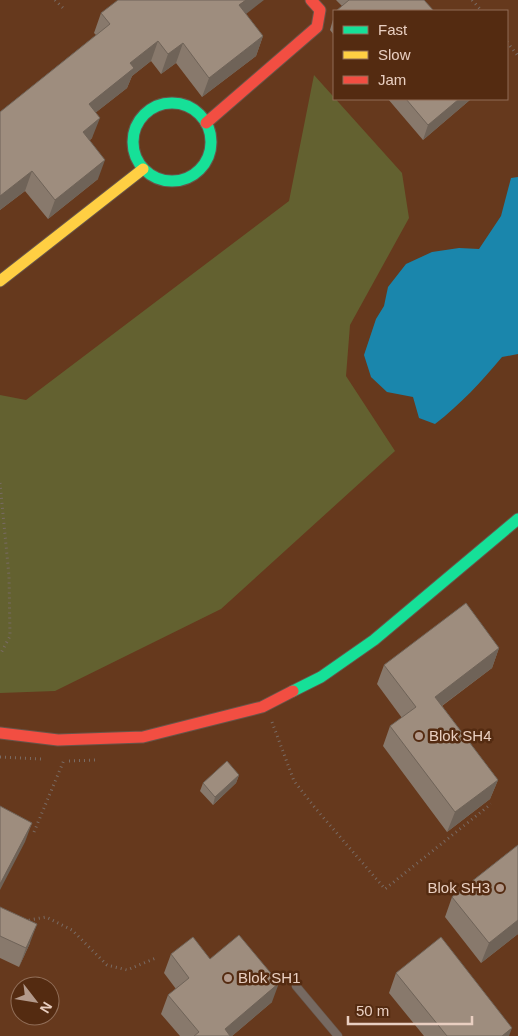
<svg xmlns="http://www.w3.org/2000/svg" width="518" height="1036" viewBox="0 0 518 1036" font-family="Helvetica,sans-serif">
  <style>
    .built { fill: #66391d; fill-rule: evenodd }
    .green { fill: #636130 }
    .water { fill: #1a86ac }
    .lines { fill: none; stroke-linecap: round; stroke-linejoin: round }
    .lane-casing { stroke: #685549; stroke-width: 9 }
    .fast-casing { stroke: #685549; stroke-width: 13 }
    .slow-casing { stroke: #685549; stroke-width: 13 }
    .jam-casing { stroke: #685549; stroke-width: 13 }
    .path { stroke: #796b64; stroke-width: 3; stroke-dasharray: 1 4; stroke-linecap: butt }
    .lane { stroke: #766961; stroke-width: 8 }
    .fast { stroke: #16e098; stroke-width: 11 }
    .slow { stroke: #ffcf43; stroke-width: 11 }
    .jam { stroke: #f24e42; stroke-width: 11 }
    .wall { fill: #88796c }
    .shaded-wall { fill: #6f6358 }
    .building { fill: #9e8d7e; stroke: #6f6358 }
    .poi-dot { fill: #b39a8c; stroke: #542b11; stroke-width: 2 }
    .labels { text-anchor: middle; stroke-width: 5; stroke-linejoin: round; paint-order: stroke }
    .poi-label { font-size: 15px; fill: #e9cfc1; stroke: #542b11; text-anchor: start }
  </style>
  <rect width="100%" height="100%" fill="#50392b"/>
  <path class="built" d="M 0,0 L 518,0 L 518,1036 L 0,1036 ZM 334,11 L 507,11 L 507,99 L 334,99 ZM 20,986 L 50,986 L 50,1016 L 20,1016 Z"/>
  <path class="green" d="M 314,75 L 402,173 L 409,218 L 350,325 L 346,376 L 395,451 L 221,609 L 55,691 L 0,693 L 0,395 L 26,400 L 289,201 Z"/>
  <path class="water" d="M 518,177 L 518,354 L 502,357 C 481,382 461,404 435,424 L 419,418 L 413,397 L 387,392 L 371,377 L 364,355 L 376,319 L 384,306 L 388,287 L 406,264 L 432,252 L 459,248 L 479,249 L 501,216 L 511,178 Z"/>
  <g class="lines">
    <defs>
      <path id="lane" d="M 296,986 L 338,1036"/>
      <path id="fast" d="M133 142a39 39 0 1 1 78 0a39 39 0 1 1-78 0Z
        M 293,691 L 321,677 L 374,640 L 518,519"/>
      <path id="slow" d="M 0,281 L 143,169"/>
      <path id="jam" d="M 206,123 L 317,27 L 320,10 L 311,0
        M 0,733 L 58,740 L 143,737 L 262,707 L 293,691"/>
    </defs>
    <use href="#lane" class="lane-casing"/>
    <use href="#fast" class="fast-casing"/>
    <use href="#slow" class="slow-casing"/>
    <use href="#jam" class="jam-casing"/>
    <path class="path" d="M 55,0 L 65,10
      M 472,0 L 482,11
      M 507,42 L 518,56
      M 0,483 L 9,576 L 10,636 L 0,655
      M 272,722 L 294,781 L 316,809 L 385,889 L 491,804
      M 0,757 L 42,759
      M 69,761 L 95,760
      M 34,832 L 64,760
      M 24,921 L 46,917 L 72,930 L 107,965 L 127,970 L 156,958"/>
    <use href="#lane" class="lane"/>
    <use href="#fast" class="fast"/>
    <use href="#slow" class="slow"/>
    <use href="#jam" class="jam"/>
  </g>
  <path class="wall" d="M 336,0 L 424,0 L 342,6 Z
    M 101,13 L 246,14 L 263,36 L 256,56 L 202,97 L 176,63 L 161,74 L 151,61 L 132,76 L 127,88 L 95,113 L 92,138 L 90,140 L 98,179 L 48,219 L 25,191 L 0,210 L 0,112 L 96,35 L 94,33 Z
    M 334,16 L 334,35 L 330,30 Z
    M 388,99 L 471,99 L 423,140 Z
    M 499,648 L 492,668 L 442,706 L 498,780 L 490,799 L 447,832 L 383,746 L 390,726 L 402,718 L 377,684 L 384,665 Z
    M 239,775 L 236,783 L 213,805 L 200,791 L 203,783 Z
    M 518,845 L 518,934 L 481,963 L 445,917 L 452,897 Z
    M 0,907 L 30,943 L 19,967 L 0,958 Z
    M 171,954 L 210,959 L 272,1002 L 232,1036 L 180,1036 L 161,1014 L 168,995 L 176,989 L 164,973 Z
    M 396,973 L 509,1036 L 424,1036 L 389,993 Z"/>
  <path class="shaded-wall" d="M 246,0 L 264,0 L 232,25 L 239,5 Z
    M 263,36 L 256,56 L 202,97 L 209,78 Z
    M 158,41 L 151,61 L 132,76 L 127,88 L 81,124 L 89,104 L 130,63 Z
    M 183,43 L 176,63 L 161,74 L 168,54 Z
    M 459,99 L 471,99 L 423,140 L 428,125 Z
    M 100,118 L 92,138 L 76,151 L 83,132 Z
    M 105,160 L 98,179 L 48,219 L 55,200 Z
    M 32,171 L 25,191 L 0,210 L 0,196 Z
    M 499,648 L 492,668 L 428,716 L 435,697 Z
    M 239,775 L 236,783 L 213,805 L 215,797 Z
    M 498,780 L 490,799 L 447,832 L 455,812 Z
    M 32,823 L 25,842 L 0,890 L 0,884 Z
    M 518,920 L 518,934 L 481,963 L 489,943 Z
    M 37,924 L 30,943 L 19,967 L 26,948 Z
    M 279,983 L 272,1002 L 232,1036 L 222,1036 L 225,1029 Z
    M 512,1028 L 509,1036 L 502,1036 Z"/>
  <path class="building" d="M 118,0 L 246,0 L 239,5 L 263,36 L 209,78 L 183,43 L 168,54 L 158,41 L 130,63 L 134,68 L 89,104 L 100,118 L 83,132 L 105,160 L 55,200 L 32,171 L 0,196 L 0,112 L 110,24 L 101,13 Z
    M 349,0 L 424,0 L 434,11 L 336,11 Z
    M 406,99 L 459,99 L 428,125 Z
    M 466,603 L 499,648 L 435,697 L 498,780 L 455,812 L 390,726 L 416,707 L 384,665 Z
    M 227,761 L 239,775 L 215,797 L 203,783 Z
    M 0,806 L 32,823 L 0,884 Z
    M 518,845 L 518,920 L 489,943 L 452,897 Z
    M 0,907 L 37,924 L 26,948 L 0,936 Z
    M 239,935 L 279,983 L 225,1029 L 230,1036 L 194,1036 L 199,1032 L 168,995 L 189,978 L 171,954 L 193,937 L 210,959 Z
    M 441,937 L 512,1028 L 502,1036 L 447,1036 L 396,973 Z"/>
  <g class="poi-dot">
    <circle cx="419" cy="736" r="5"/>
    <circle cx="500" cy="888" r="5"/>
    <circle cx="228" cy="978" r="5"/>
  </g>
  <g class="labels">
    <g class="poi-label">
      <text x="429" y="741">Blok SH4</text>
      <text x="490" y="893" text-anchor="end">Blok SH3</text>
      <text x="238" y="983">Blok SH1</text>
    </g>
  </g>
  <rect x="333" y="10" width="175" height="90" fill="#542b11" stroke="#906d57"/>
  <rect x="343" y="26" width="25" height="8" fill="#16e098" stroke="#906d57"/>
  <text x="378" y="35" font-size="15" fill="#e9cfc1">Fast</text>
  <rect x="343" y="51" width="25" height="8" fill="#ffcf43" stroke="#906d57"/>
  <text x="378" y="60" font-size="15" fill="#e9cfc1">Slow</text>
  <rect x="343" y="76" width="25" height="8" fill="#f24e42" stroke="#906d57"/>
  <text x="378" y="85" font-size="15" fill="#e9cfc1">Jam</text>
  <g transform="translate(35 1001) rotate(121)"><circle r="24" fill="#542b11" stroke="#906d57"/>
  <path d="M0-4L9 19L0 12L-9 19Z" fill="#b39a8c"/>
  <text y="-8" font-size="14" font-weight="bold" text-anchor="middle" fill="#e9cfc1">N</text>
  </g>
  <path d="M348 1016v8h124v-8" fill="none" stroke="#e9cfc1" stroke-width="2.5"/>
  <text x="356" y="1016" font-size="15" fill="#e9cfc1" stroke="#542b11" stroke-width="4" paint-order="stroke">50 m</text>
</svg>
